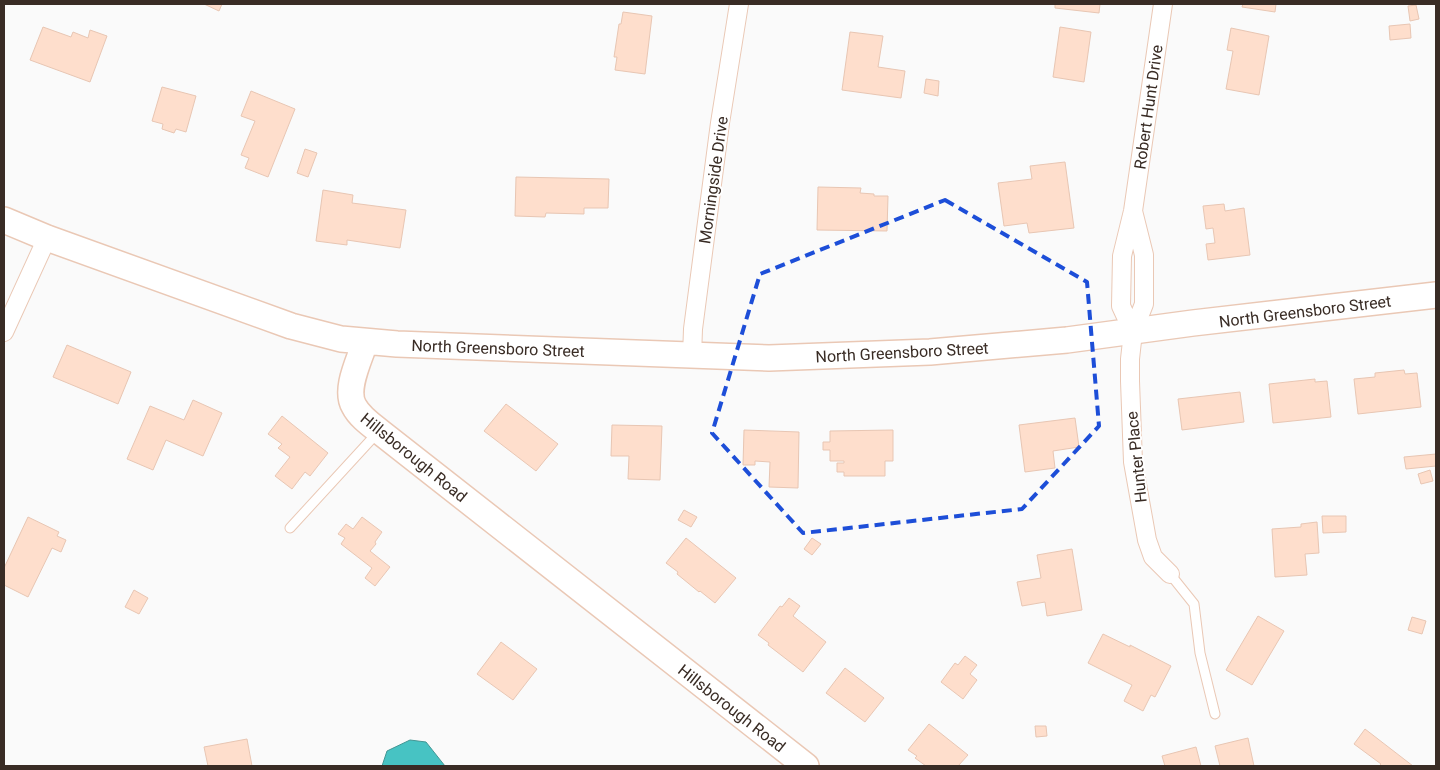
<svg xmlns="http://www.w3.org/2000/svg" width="1440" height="770" viewBox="0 0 1440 770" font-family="Roboto,sans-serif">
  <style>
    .water { fill: #47c3c3; stroke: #439694 }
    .building { fill: #fedecc; stroke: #e8c6b3 }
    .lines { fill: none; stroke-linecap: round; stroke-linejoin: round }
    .lane-casing { stroke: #eac8b5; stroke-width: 11 }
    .street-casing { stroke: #eac8b5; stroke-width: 20 }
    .secondary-casing { stroke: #eac8b5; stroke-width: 28 }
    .lane { stroke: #fff; stroke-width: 9 }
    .street { stroke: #fff; stroke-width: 18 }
    .secondary { stroke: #fff; stroke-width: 25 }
    .marked { fill: none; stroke: #1d4ed8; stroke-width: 4; stroke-dasharray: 10 6; stroke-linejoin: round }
    .labels { text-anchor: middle; stroke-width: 4; stroke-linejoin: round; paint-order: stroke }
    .street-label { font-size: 16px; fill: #392c25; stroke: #fff }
  </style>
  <rect width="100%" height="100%" fill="#fafafa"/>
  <path class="water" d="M 410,740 L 426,742 L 445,766 L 382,766 L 387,751 Z"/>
  <path class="building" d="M 204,4 L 222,4 L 219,11 Z
    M 1055,4 L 1100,4 L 1099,13 L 1055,8 Z
    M 1243,4 L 1276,4 L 1275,12 L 1242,7 Z
    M 1416,5 L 1419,19 L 1410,21 L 1408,6 Z
    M 623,12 L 652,16 L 645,74 L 615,70 L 617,57 L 614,57 L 619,24 L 621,24 Z
    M 1410,24 L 1411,38 L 1390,40 L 1389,26 Z
    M 43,27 L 71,37 L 73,32 L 88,38 L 90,30 L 107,36 L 90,82 L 30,60 Z
    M 1060,27 L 1091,32 L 1084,82 L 1053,77 Z
    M 1231,28 L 1269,36 L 1259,95 L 1226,89 L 1233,51 L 1227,50 Z
    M 850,32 L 883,36 L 878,67 L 905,71 L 901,98 L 842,90 Z
    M 926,79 L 939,81 L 938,96 L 924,93 Z
    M 162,87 L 196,96 L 186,132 L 176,129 L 174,133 L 162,129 L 163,124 L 152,121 Z
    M 251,91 L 295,109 L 268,177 L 245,168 L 249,158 L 241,155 L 255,121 L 241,116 Z
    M 305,149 L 317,153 L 308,177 L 297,173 Z
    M 1065,162 L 1074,228 L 1029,233 L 1027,223 L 1004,226 L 998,183 L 1032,179 L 1030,166 Z
    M 516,177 L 609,179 L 608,208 L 584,208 L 584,214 L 546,213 L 545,217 L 515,216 Z
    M 818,187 L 861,188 L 860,193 L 874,194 L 874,196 L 888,196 L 887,231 L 817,230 Z
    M 323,190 L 353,195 L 352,203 L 406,210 L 400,248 L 347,240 L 347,245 L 316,241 Z
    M 1224,204 L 1225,211 L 1244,208 L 1250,255 L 1208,260 L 1206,244 L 1215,243 L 1213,228 L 1206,229 L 1203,206 Z
    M 67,345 L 131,372 L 118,404 L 53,377 Z
    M 1404,370 L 1405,374 L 1417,373 L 1421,407 L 1358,414 L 1354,379 L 1375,377 L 1375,373 Z
    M 1315,379 L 1315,382 L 1327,381 L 1331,417 L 1273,423 L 1269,384 Z
    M 1240,392 L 1244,422 L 1182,430 L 1178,399 Z
    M 193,400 L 222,413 L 203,456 L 166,440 L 153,470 L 127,459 L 150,406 L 184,420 Z
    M 506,404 L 558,444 L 536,471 L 484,431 Z
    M 282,416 L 328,453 L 310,476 L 305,472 L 292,489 L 275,476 L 290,457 L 278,448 L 282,444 L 268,434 Z
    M 1075,418 L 1079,447 L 1053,451 L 1055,468 L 1025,472 L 1019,425 Z
    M 612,425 L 662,426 L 660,480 L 628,479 L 629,456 L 611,456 Z
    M 744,430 L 799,432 L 798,488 L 769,487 L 770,462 L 755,461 L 755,465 L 743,465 Z
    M 893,430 L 893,461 L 885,461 L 885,476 L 844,476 L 844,472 L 837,472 L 837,463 L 844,463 L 844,461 L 830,461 L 830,450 L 823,450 L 823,442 L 830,442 L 830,431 Z
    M 1436,454 L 1436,466 L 1406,469 L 1404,457 Z
    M 1430,470 L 1433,481 L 1421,484 L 1418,474 Z
    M 684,510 L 697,517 L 691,527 L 678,520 Z
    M 1322,516 L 1346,516 L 1346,532 L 1323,533 Z
    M 28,517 L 59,532 L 57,536 L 66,540 L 61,552 L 52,548 L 28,597 L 4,585 L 4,568 Z
    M 362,517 L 382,532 L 375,542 L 376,544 L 370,551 L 390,567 L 375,586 L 365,578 L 372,568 L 341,544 L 345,538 L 338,534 L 346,524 L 353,529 Z
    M 1317,522 L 1319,553 L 1305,554 L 1307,575 L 1275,577 L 1272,529 L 1301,527 L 1301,524 Z
    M 686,538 L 736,578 L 715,603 L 700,591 L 699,592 L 677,574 L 678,572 L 666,563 Z
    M 812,538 L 821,544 L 812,555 L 804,549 Z
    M 1072,549 L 1082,610 L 1047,616 L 1045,602 L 1022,606 L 1017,582 L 1041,578 L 1037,555 Z
    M 134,590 L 148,598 L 139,614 L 125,607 Z
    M 789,598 L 800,606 L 793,616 L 826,642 L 803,672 L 768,645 L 769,643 L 758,635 L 780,606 L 782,607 Z
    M 1258,616 L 1284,631 L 1252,685 L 1226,670 Z
    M 1412,617 L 1426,621 L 1422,634 L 1408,630 Z
    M 1103,634 L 1130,647 L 1130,645 L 1171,666 L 1155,697 L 1151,695 L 1143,711 L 1124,701 L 1132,685 L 1088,663 Z
    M 501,642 L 537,669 L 513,700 L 477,674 Z
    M 965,656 L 977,665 L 970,674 L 977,680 L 963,699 L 941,682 L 955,663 L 958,665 Z
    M 845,668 L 884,698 L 865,722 L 826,693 Z
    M 929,724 L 968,755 L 958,766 L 926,766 L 915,758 L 917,756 L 908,750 Z
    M 1035,726 L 1046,726 L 1047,736 L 1036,737 Z
    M 1365,729 L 1413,766 L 1379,766 L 1381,764 L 1354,744 Z
    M 1248,738 L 1254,766 L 1220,766 L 1215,746 Z
    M 247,739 L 252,766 L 208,766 L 204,747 Z
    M 1196,747 L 1201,766 L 1165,766 L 1162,756 Z"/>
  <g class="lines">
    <defs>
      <path id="lane" d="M 290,528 L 379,431
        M 1170,574 L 1194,604 L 1200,653 L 1215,714"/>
      <path id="street" d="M 1133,211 L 1144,255 L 1144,304 L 1133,332 L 1130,359 L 1130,381 L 1133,462 L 1147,540 L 1153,557 L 1170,574
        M 4,332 L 47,238
        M 1133,332 L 1121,306 L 1122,256 L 1133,211 L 1163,4
        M 692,356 L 693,329 L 720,123 L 739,4"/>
      <path id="secondary" d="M 4,220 L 47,238 L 291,326 L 341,339 L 397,344 L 769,358 L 930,352 L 1067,340 L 1193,323 L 1436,295
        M 365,342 C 360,359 344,389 354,406 C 359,416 370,424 379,431 L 806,766"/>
    </defs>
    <use href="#lane" class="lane-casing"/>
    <use href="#street" class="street-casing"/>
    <use href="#secondary" class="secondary-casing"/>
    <use href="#lane" class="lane"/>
    <use href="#street" class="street"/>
    <use href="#secondary" class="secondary"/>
  </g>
  <path class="marked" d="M 945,200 L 1087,282 L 1099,426 L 1022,509 L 803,533 L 712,433 L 760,274 Z"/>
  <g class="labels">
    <g class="street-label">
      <text transform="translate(1148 107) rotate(-82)" y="6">Robert Hunt Drive</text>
      <text transform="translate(713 180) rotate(-82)" y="6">Morningside Drive</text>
      <text transform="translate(1305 311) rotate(-7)" y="6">North Greensboro Street</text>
      <text transform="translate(498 348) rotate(2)" y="6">North Greensboro Street</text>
      <text transform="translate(902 352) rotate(-3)" y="6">North Greensboro Street</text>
      <text transform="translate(414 457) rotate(39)" y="6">Hillsborough Road</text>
      <text transform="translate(1136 457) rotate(-96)" y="6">Hunter Place</text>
      <text transform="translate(732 708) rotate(38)" y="6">Hillsborough Road</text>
    </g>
  </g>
  <rect width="1440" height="770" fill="none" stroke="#392c25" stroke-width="10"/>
</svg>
